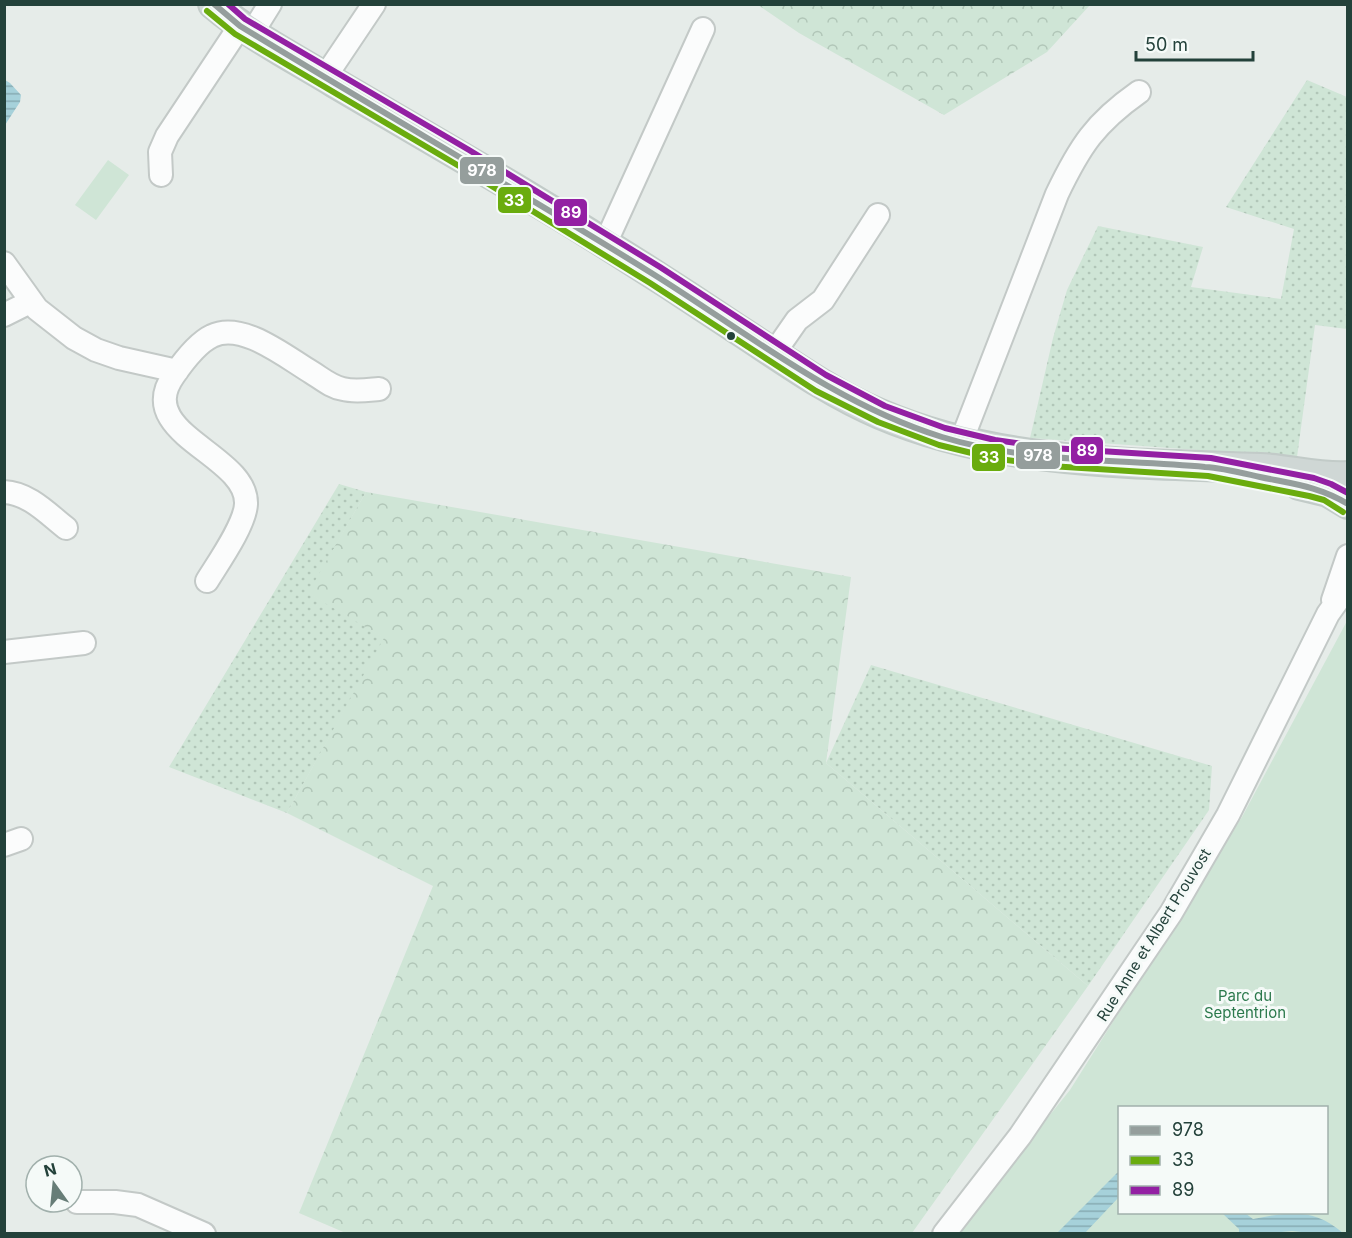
<svg xmlns="http://www.w3.org/2000/svg" width="1352" height="1238" viewBox="0 0 1352 1238" font-family="Inter,sans-serif">
  <style>
    .grass { fill: url(#grass-dots) }
    .forest { fill: url(#forest-crowns) }
    .park { fill: #cfe5d6; fill-rule: evenodd }
    .water { fill: url(#water-rules) }
    .lines { fill: none; stroke-linecap: round; stroke-linejoin: round }
    .minor-casing { stroke: #c3c9c7; stroke-width: 26 }
    .major-casing { stroke: #c2cbc8; stroke-width: 32 }
    .minor { stroke: #fbfcfc; stroke-width: 22 }
    .major { stroke: #cfd7d5; stroke-width: 28 }
    .bus-1-casing { stroke: #f5faf8; stroke-width: 10 }
    .bus-2-casing { stroke: #f5faf8; stroke-width: 10 }
    .bus-3-casing { stroke: #f5faf8; stroke-width: 10 }
    .bus-1 { stroke: #959e9c; stroke-width: 6 }
    .bus-2 { stroke: #6aac0e; stroke-width: 6 }
    .bus-3 { stroke: #9320a3; stroke-width: 6 }
    .bus-dot { fill: #23413a; stroke: #f5faf8; stroke-width: 2 }
    .labels { text-anchor: middle; stroke-width: 6; stroke-linejoin: round; paint-order: stroke }
    .street-label { font-size: 15px; fill: #23413a; stroke: #f5faf8 }
    .park-label { font-size: 15px; fill: #2b794c; stroke: #f5faf8 }
    .line-badge { stroke: #f5faf8; stroke-width: 2 }
    .badge-label { font-size: 16px; text-anchor: middle; font-weight: bold; fill: #fff }
  </style>
  <defs>
    <pattern id="grass-dots" width="8" height="8" patternUnits="userSpaceOnUse" patternTransform="scale(1.5)"><rect width="8" height="8" fill="#cfe5d6"/><path d="M2 2h.1M6 6h.1" fill="none" stroke="#b1c6b8" stroke-width="1.8" stroke-linecap="round"/></pattern>
    <pattern id="forest-crowns" width="20" height="18" patternUnits="userSpaceOnUse" patternTransform="scale(1.5)"><rect width="20" height="18" fill="#cfe5d6"/><path d="M2 6a3 3 0 1 1 6 0M12 15a3 3 0 1 1 6 0" fill="none" stroke="#b1c6b8"/></pattern>
    <pattern id="water-rules" width="6" height="5" patternUnits="userSpaceOnUse" patternTransform="scale(1.5)"><rect width="6" height="5" fill="#a6d1da"/><path d="M0 2.5h6" fill="none" stroke="#87abb2"/></pattern>
  </defs>
  <rect width="100%" height="100%" fill="#e6ece9"/>
  <path class="grass" d="M 1307,80 L 1347,97 L 1347,329 L 1315,325 L 1297,457 L 1030,438 L 1053,338 L 1067,290 L 1098,226 L 1203,247 L 1191,287 L 1281,299 L 1294,229 L 1226,207 Z
    M 339,484 L 366,492 L 309,593 L 385,638 L 287,813 L 169,767 Z
    M 871,665 L 1212,766 L 1209,810 L 1088,986 L 826,763 Z"/>
  <path class="forest" d="M 758,5 L 1090,5 L 1047,52 L 944,115 L 799,33 Z
    M 366,492 L 851,577 L 826,763 L 1088,986 L 912,1233 L 348,1234 L 299,1213 L 433,886 L 287,813 L 384,638 L 308,593 Z"/>
  <path class="park" d="M 108,160 L 129,175 L 96,220 L 75,205 Z
    M 1347,621 L 1347,1233 L 954,1234 L 1070,1090 L 1242,817 ZM 1120,1108 L 1326,1108 L 1326,1212 L 1120,1212 Z"/>
  <path class="water" d="M 5,80 L 10,83 L 21,95 L 20,102 L 5,125 Z
    M 1119,1171 L 1119,1197 L 1085,1233 L 1057,1233 Z
    M 1222,1213 L 1245,1213 L 1253,1219 C 1288,1212 1313,1207 1343,1233 L 1311,1233 L 1292,1231 L 1271,1233 L 1239,1233 L 1239,1229 Z"/>
  <g class="lines">
    <defs>
      <path id="minor" d="M 252,33 L 270,4
        M 325,77 L 374,4
        M 161,175 L 160,152 L 167,136 L 240,26
        M 605,244 L 703,29
        M 4,263 L 37,309 L 74,338 L 96,350 L 119,358 L 177,371
        M 4,315 L 30,302
        M 774,353 L 797,320 L 823,300 L 878,215
        M 961,442 L 1057,194 C 1080,146 1095,123 1139,92
        M 4,492 C 29,493 48,514 66,528
        M 207,581 C 218,563 245,525 246,504 C 248,454 132,434 174,375 C 183,362 197,343 212,336 C 242,321 286,357 311,372 C 321,378 331,387 343,389 C 354,392 367,390 379,389
        M 1333,600 L 1348,556
        M 4,652 L 84,643
        M 4,845 L 21,839
        M 77,1202 L 115,1202 L 138,1205 L 204,1234
        M 944,1234 L 1020,1136 L 1171,913 L 1228,815 L 1328,614 L 1348,586"/>
      <path id="major" d="M 213,4 C 251,36 294,58 335,83 C 397,119 459,155 521,192 C 593,235 664,280 734,327 C 782,358 828,392 880,414 C 999,465 1133,463 1260,468 C 1289,469 1318,478 1348,476
        M 1299,485 L 1328,492 L 1348,504"/>
    </defs>
    <use href="#minor" class="minor-casing"/>
    <use href="#major" class="major-casing"/>
    <use href="#minor" class="minor"/>
    <use href="#major" class="major"/>
    <defs>
      <path id="bus-1" d="M 214,4 L 240,26 C 377,110 517,189 653,274 C 746,332 835,404 942,437 C 1027,463 1118,459 1205,467 C 1223,468 1242,473 1260,477 C 1293,484 1318,486 1348,504"/>
      <path id="bus-2" d="M 207,11 L 235,34 L 459,166 L 650,283 L 816,391 L 878,422 L 939,445 L 992,458 L 1050,466 L 1208,476 L 1309,496 L 1324,500 L 1343,512"/>
      <path id="bus-3" d="M 228,4 L 245,19 L 286,43 L 469,150 L 660,267 L 826,375 L 885,406 L 945,428 L 995,440 L 1052,448 L 1211,458 L 1314,478 L 1331,484 L 1348,493"/>
    </defs>
    <use href="#bus-1" class="bus-1-casing"/>
    <use href="#bus-2" class="bus-2-casing"/>
    <use href="#bus-3" class="bus-3-casing"/>
    <use href="#bus-1" class="bus-1"/>
    <use href="#bus-2" class="bus-2"/>
    <use href="#bus-3" class="bus-3"/>
  </g>
  <circle class="bus-dot" cx="731" cy="336" r="5"/>
  <g class="labels">
    <g class="street-label">
      <text transform="translate(1154 935) rotate(-58)" y="5">Rue Anne et Albert Prouvost</text>
    </g>
    <g class="park-label">
      <text x="1245" y="1001">Parc du<tspan x="1245" dy="17">Septentrion</tspan></text>
    </g>
  </g>
  <g class="line-badge">
    <rect x="459" y="156" width="46" height="29" rx="6" fill="#959e9c"/>
    <rect x="497" y="186" width="35" height="28" rx="6" fill="#6aac0e"/>
    <rect x="553" y="198" width="35" height="29" rx="6" fill="#9320a3"/>
    <rect x="1070" y="436" width="34" height="29" rx="6" fill="#9320a3"/>
    <rect x="1015" y="441" width="46" height="29" rx="6" fill="#959e9c"/>
    <rect x="971" y="443" width="35" height="29" rx="6" fill="#6aac0e"/>
  </g>
  <g class="badge-label">
    <text x="482" y="176">978</text>
    <text x="514" y="206">33</text>
    <text x="571" y="218">89</text>
    <text x="1087" y="456">89</text>
    <text x="1038" y="461">978</text>
    <text x="989" y="463">33</text>
  </g>
  <rect width="1352" height="1238" fill="none" stroke="#23413a" stroke-width="12"/>
  <rect x="1118" y="1106" width="210" height="108" fill="#f5faf8" stroke="#a1b0ac" stroke-width="1.5"/>
  <rect x="1130" y="1126" width="30" height="9" fill="#959e9c" stroke="#a1b0ac" stroke-width="1.5"/>
  <text x="1172" y="1136" font-size="18" fill="#23413a">978</text>
  <rect x="1130" y="1156" width="30" height="9" fill="#6aac0e" stroke="#a1b0ac" stroke-width="1.5"/>
  <text x="1172" y="1166" font-size="18" fill="#23413a">33</text>
  <rect x="1130" y="1186" width="30" height="9" fill="#9320a3" stroke="#a1b0ac" stroke-width="1.5"/>
  <text x="1172" y="1196" font-size="18" fill="#23413a">89</text>
  <g transform="translate(54 1184) rotate(345)"><circle r="28" fill="#f5faf8" stroke="#a1b0ac" stroke-width="1.5"/>
  <path d="M0-4.5L10 22L0 15L-10 22Z" fill="#677d77"/>
  <text y="-9" font-size="16" font-weight="bold" text-anchor="middle" fill="#23413a">N</text>
  </g>
  <path d="M1136 51v9h117v-9" fill="none" stroke="#23413a" stroke-width="3"/>
  <text x="1145" y="51" font-size="18" fill="#23413a" stroke="#f5faf8" stroke-width="4.5" paint-order="stroke">50 m</text>
</svg>
